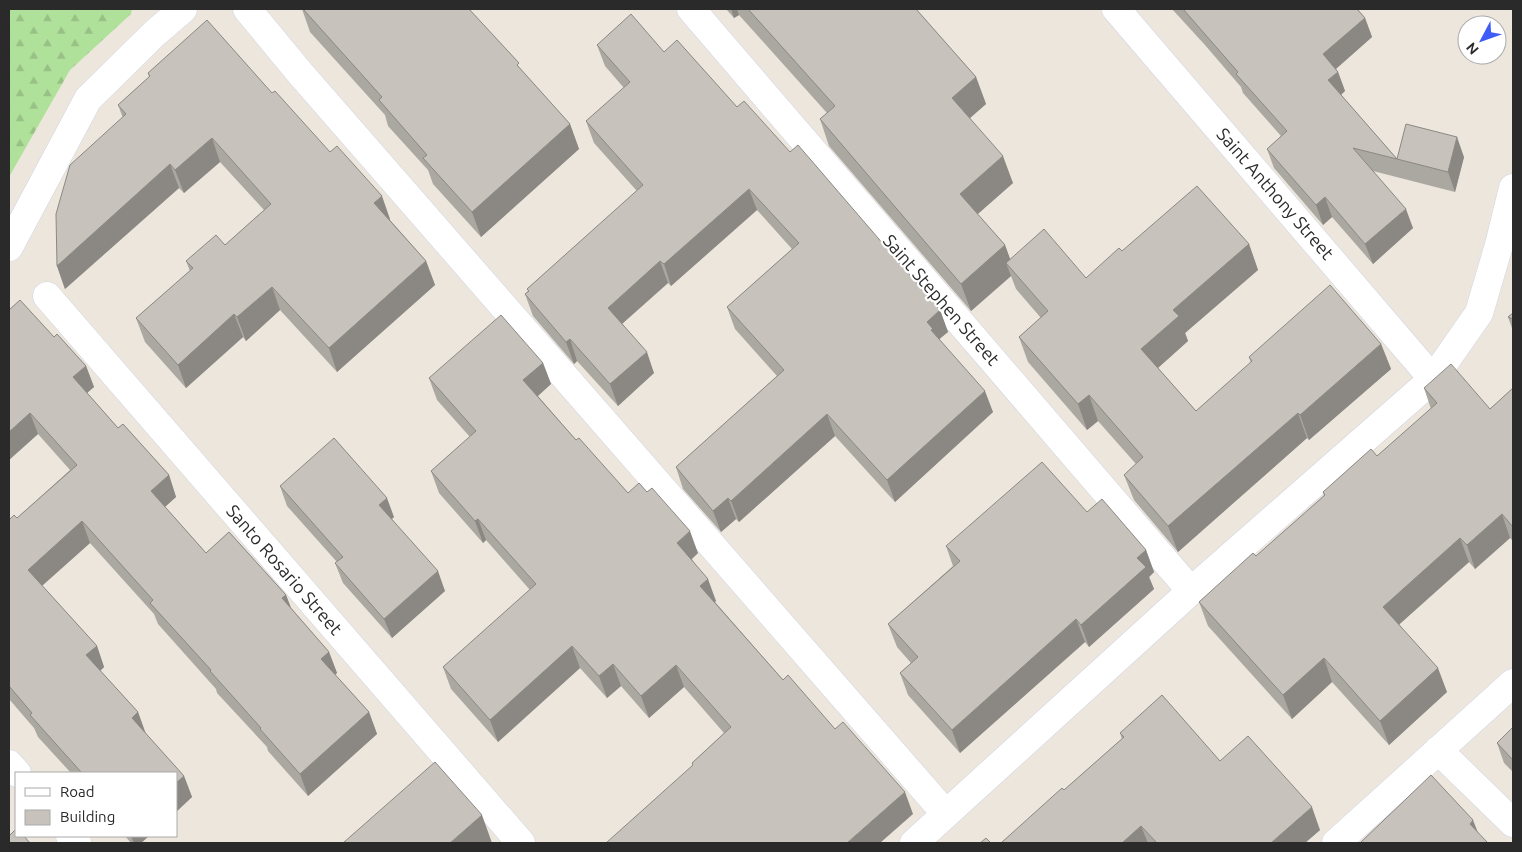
<svg xmlns="http://www.w3.org/2000/svg" width="1522" height="852" viewBox="0 0 1522 852" font-family="Ubuntu,sans-serif">
  <style>
    .forest { fill: url(#forest-firs) }
    .lines { fill: none; stroke-linecap: round; stroke-linejoin: round }
    .minor-casing { stroke: #d2d4e3; stroke-width: 29 }
    .minor { stroke: #fff; stroke-width: 28 }
    .wall { fill: #aba8a2 }
    .shaded-wall { fill: #8b8884 }
    .building { fill: #c7c3bc; stroke: #8b8884 }
    .labels { text-anchor: middle; stroke-width: 4.5; stroke-linejoin: round; paint-order: stroke }
    .street-label { font-size: 18px; fill: #2a2a2a; stroke: #fff }
  </style>
  <defs>
    <pattern id="forest-firs" width="22" height="20" patternUnits="userSpaceOnUse" patternTransform="scale(1.25)"><rect width="22" height="20" fill="#b0e19a"/><path d="M5 1l3.5 6h-7zM16 11l3.5 6h-7z" fill="#98c185"/></pattern>
  </defs>
  <rect width="100%" height="100%" fill="#ece6dc"/>
  <path class="forest" d="M 9,9 L 132,9 L 131,14 L 70,70 L 9,177 Z"/>
  <g class="lines">
    <defs>
      <path id="minor" d="M 247,9 L 300,73 L 946,814
        M 691,9 L 1191,591
        M 1116,9 L 1433,379
        M 9,247 L 88,99 L 155,33 L 183,9
        M 47,296 L 521,843
        M 1438,750 L 1513,823
        M 9,764 L 17,773
        M 70,836 L 77,843
        M 914,843 L 1191,591 L 1433,379 L 1479,313 L 1499,245 L 1513,188
        M 1336,843 L 1513,683"/>
    </defs>
    <use href="#minor" class="minor-casing"/>
    <use href="#minor" class="minor"/>
  </g>
  <path class="wall" d="M 302,9 L 469,9 L 521,70 L 570,124 L 579,149 L 481,237 L 433,184 L 428,170 L 388,126 L 385,115 L 310,32 Z
    M 726,9 L 916,9 L 976,77 L 986,104 L 970,118 L 1013,183 L 977,214 L 1005,245 L 1010,260 L 1086,278 L 1122,251 L 1249,244 L 1258,270 L 1185,333 L 1188,341 L 1158,368 L 1196,411 L 1251,363 L 1249,357 L 1381,344 L 1391,369 L 1309,440 L 1307,438 L 1178,552 L 1134,500 L 1124,475 L 1136,464 L 1098,421 L 1087,430 L 1028,362 L 1019,337 L 1041,318 L 1016,289 L 1011,276 L 971,311 L 829,146 L 820,119 L 827,113 L 739,15 L 734,18 Z
    M 1172,9 L 1357,9 L 1365,18 L 1372,37 L 1336,69 L 1338,72 L 1345,91 L 1341,95 L 1397,159 L 1464,157 L 1455,192 L 1373,171 L 1413,228 L 1373,264 L 1332,217 L 1323,225 L 1274,168 L 1267,149 L 1281,136 L 1243,93 L 1241,87 L 1205,45 Z
    M 597,45 L 664,52 L 737,107 L 790,152 L 940,310 L 948,332 L 939,339 L 993,412 L 895,502 L 835,436 L 739,522 L 736,519 L 721,532 L 683,489 L 676,467 L 777,376 L 735,329 L 727,307 L 792,249 L 757,210 L 671,286 L 668,283 L 622,324 L 654,373 L 618,406 L 577,361 L 574,364 L 533,316 L 525,294 L 528,291 L 527,289 L 637,191 L 594,143 L 586,121 L 624,88 L 605,66 Z
    M 148,73 L 272,93 L 390,219 L 390,220 L 426,261 L 435,285 L 337,372 L 280,310 L 246,341 L 243,337 L 186,388 L 145,342 L 136,318 L 190,271 L 186,261 L 225,245 L 264,210 L 220,162 L 184,193 L 179,188 L 65,289 L 57,266 L 123,118 L 118,105 L 149,77 Z
    M 20,300 L 54,337 L 57,334 L 86,366 L 94,387 L 87,393 L 118,428 L 123,424 L 169,475 L 176,497 L 165,507 L 206,553 L 229,532 L 286,595 L 291,608 L 329,652 L 337,673 L 335,675 L 369,712 L 377,734 L 308,796 L 268,751 L 267,747 L 217,693 L 216,689 L 158,624 L 154,614 L 90,543 L 42,586 L 97,646 L 104,667 L 100,671 L 138,712 L 145,733 L 184,776 L 192,797 L 176,812 L 176,773 L 71,773 L 38,737 L 34,728 L 9,699 L 9,520 L 14,515 L 17,518 L 70,470 L 38,434 L 9,460 L 9,310 Z
    M 1513,313 L 1513,331 L 1508,317 Z
    M 543,363 L 551,384 L 538,396 L 576,440 L 628,493 L 698,553 L 692,559 L 716,601 L 715,602 L 783,680 L 835,729 L 913,814 L 693,765 L 692,763 L 724,733 L 684,687 L 649,718 L 621,686 L 607,698 L 580,668 L 498,742 L 451,689 L 443,667 L 530,590 L 486,540 L 483,543 L 439,493 L 431,471 L 470,437 L 437,400 L 429,378 Z
    M 1424,388 L 1490,409 L 1513,388 L 1513,541 L 1510,538 L 1475,569 L 1469,562 L 1399,624 L 1447,692 L 1389,745 L 1332,682 L 1292,719 L 1208,626 L 1199,602 L 1256,556 L 1324,496 L 1323,492 L 1377,456 L 1431,409 Z
    M 280,486 L 394,517 L 392,519 L 445,591 L 392,638 L 343,583 L 335,563 L 337,562 L 287,506 Z
    M 1087,512 L 1146,550 L 1154,572 L 1149,577 L 1154,589 L 1089,647 L 1085,642 L 960,753 L 908,695 L 900,673 L 911,663 L 897,647 L 888,624 L 953,566 L 946,546 Z
    M 1513,727 L 1513,772 L 1504,763 L 1497,743 Z
    M 1120,733 L 1220,761 L 1320,830 L 1305,843 L 1001,843 L 1064,790 L 1122,739 Z
    M 125,836 L 149,836 L 141,843 L 131,843 Z"/>
  <path class="shaded-wall" d="M 731,9 L 737,9 L 739,15 L 734,18 Z
    M 1365,18 L 1372,37 L 1330,74 L 1323,54 Z
    M 1338,72 L 1345,91 L 1335,100 L 1328,80 Z
    M 976,77 L 986,104 L 962,125 L 952,98 Z
    M 570,124 L 579,149 L 481,237 L 472,212 Z
    M 1457,137 L 1464,157 L 1455,192 L 1448,172 Z
    M 212,138 L 220,162 L 184,193 L 175,170 Z
    M 1003,156 L 1013,183 L 970,221 L 960,194 Z
    M 170,164 L 179,188 L 65,289 L 57,266 Z
    M 749,189 L 757,210 L 671,286 L 664,264 Z
    M 382,196 L 390,219 L 383,226 L 374,203 Z
    M 1325,197 L 1332,217 L 1323,225 L 1316,205 Z
    M 1406,209 L 1413,228 L 1373,264 L 1365,244 Z
    M 1249,244 L 1258,270 L 1185,333 L 1188,341 L 1150,375 L 1141,349 L 1173,310 Z
    M 1005,245 L 1015,272 L 1006,263 L 1011,276 L 971,311 L 961,284 Z
    M 426,261 L 435,285 L 337,372 L 329,348 Z
    M 660,261 L 668,283 L 615,330 L 608,308 Z
    M 272,287 L 280,310 L 246,341 L 237,317 Z
    M 940,310 L 948,332 L 937,341 L 927,322 Z
    M 234,314 L 243,337 L 186,388 L 178,365 Z
    M 570,339 L 577,361 L 574,364 L 566,342 Z
    M 1381,344 L 1391,369 L 1309,440 L 1300,415 Z
    M 647,352 L 654,373 L 618,406 L 610,384 Z
    M 543,363 L 551,384 L 531,402 L 523,380 Z
    M 86,366 L 94,387 L 81,398 L 73,377 Z
    M 985,391 L 993,412 L 895,502 L 887,480 Z
    M 1089,395 L 1098,421 L 1087,430 L 1078,404 Z
    M 30,413 L 38,434 L 9,460 L 9,432 Z
    M 1298,413 L 1307,438 L 1178,552 L 1168,526 Z
    M 827,414 L 835,436 L 739,522 L 731,501 Z
    M 169,475 L 176,497 L 159,512 L 151,491 Z
    M 387,498 L 394,517 L 386,524 L 379,505 Z
    M 728,498 L 736,519 L 721,532 L 713,511 Z
    M 1502,514 L 1510,538 L 1475,569 L 1467,545 Z
    M 478,519 L 486,540 L 483,543 L 475,521 Z
    M 82,521 L 90,543 L 36,591 L 28,570 Z
    M 690,531 L 698,553 L 685,565 L 677,543 Z
    M 1460,538 L 1469,562 L 1392,631 L 1383,607 Z
    M 1146,550 L 1154,572 L 1149,577 L 1154,589 L 1089,647 L 1081,625 L 1137,558 Z
    M 438,571 L 445,591 L 392,638 L 384,619 Z
    M 708,579 L 716,601 L 708,608 L 700,586 Z
    M 286,595 L 294,616 L 282,598 Z
    M 1076,619 L 1085,642 L 960,753 L 952,730 Z
    M 97,646 L 104,667 L 94,677 L 86,655 Z
    M 572,646 L 580,668 L 498,742 L 490,720 Z
    M 329,652 L 337,673 L 329,680 L 321,659 Z
    M 1324,658 L 1332,682 L 1292,719 L 1283,695 Z
    M 613,664 L 621,686 L 607,698 L 599,676 Z
    M 676,665 L 684,687 L 649,718 L 641,696 Z
    M 1438,668 L 1447,692 L 1389,745 L 1380,721 Z
    M 138,712 L 146,734 L 132,718 Z
    M 369,712 L 377,734 L 308,796 L 300,774 Z
    M 184,776 L 192,797 L 176,812 L 176,783 Z
    M 905,792 L 913,814 L 880,843 L 847,843 Z
    M 1312,807 L 1320,830 L 1305,843 L 1271,843 Z
    M 482,815 L 492,843 L 450,843 Z
    M 1473,820 L 1482,843 L 1470,824 Z
    M 1141,826 L 1148,843 L 1122,843 Z
    M 131,836 L 149,836 L 141,843 L 134,843 Z"/>
  <path class="building" d="M 303,9 L 469,9 L 519,63 L 517,65 L 570,124 L 472,212 L 423,158 L 427,155 L 379,100 L 382,97 Z
    M 748,9 L 916,9 L 976,77 L 952,98 L 1003,156 L 960,194 L 1005,245 L 961,284 L 820,119 L 835,106 Z
    M 1183,9 L 1357,9 L 1365,18 L 1323,54 L 1338,72 L 1328,80 L 1397,159 L 1353,148 L 1406,209 L 1365,244 L 1325,197 L 1316,205 L 1267,149 L 1287,131 L 1236,74 L 1238,72 Z
    M 631,14 L 664,52 L 677,40 L 737,107 L 744,101 L 790,152 L 798,145 L 940,310 L 927,322 L 933,329 L 931,330 L 985,391 L 887,480 L 827,414 L 731,501 L 728,498 L 713,511 L 676,467 L 784,370 L 727,307 L 799,243 L 749,189 L 664,264 L 660,261 L 608,308 L 647,352 L 610,384 L 570,339 L 566,342 L 525,294 L 529,291 L 527,289 L 643,185 L 586,121 L 630,82 L 597,45 Z
    M 207,20 L 272,93 L 275,91 L 330,152 L 337,146 L 382,196 L 374,203 L 426,261 L 329,348 L 272,287 L 237,317 L 234,314 L 178,365 L 136,318 L 193,268 L 186,261 L 216,235 L 225,245 L 271,204 L 212,138 L 175,170 L 170,164 L 57,266 L 56,214 L 70,165 L 126,114 L 118,105 L 150,76 L 148,73 Z
    M 1406,124 L 1457,137 L 1448,172 L 1397,159 Z
    M 1197,186 L 1249,244 L 1173,310 L 1179,316 L 1141,349 L 1196,411 L 1252,361 L 1249,357 L 1330,285 L 1381,344 L 1300,415 L 1298,413 L 1168,526 L 1124,475 L 1143,457 L 1089,395 L 1078,404 L 1019,337 L 1048,311 L 1006,263 L 1044,229 L 1086,278 L 1119,248 L 1122,251 Z
    M 20,300 L 54,337 L 57,334 L 86,366 L 73,377 L 118,428 L 123,424 L 169,475 L 151,491 L 206,553 L 229,532 L 286,595 L 282,598 L 329,652 L 321,659 L 369,712 L 300,774 L 260,729 L 261,728 L 210,671 L 211,670 L 150,603 L 153,600 L 82,521 L 28,570 L 97,646 L 86,655 L 138,712 L 132,718 L 184,776 L 176,783 L 176,773 L 82,773 L 30,715 L 32,713 L 9,686 L 9,520 L 14,515 L 17,518 L 77,465 L 30,413 L 9,432 L 9,310 Z
    M 1513,313 L 1513,319 L 1508,317 Z
    M 501,315 L 543,363 L 523,380 L 576,440 L 579,438 L 628,493 L 639,483 L 647,492 L 652,488 L 690,531 L 677,543 L 708,579 L 700,586 L 783,680 L 788,675 L 835,729 L 843,722 L 905,792 L 847,843 L 606,843 L 693,765 L 692,763 L 731,727 L 676,665 L 641,696 L 613,664 L 599,676 L 572,646 L 490,720 L 443,667 L 536,584 L 478,519 L 475,521 L 431,471 L 476,431 L 429,378 Z
    M 1451,364 L 1490,409 L 1513,388 L 1513,527 L 1502,514 L 1467,545 L 1460,538 L 1383,607 L 1438,668 L 1380,721 L 1324,658 L 1283,695 L 1199,602 L 1253,553 L 1256,556 L 1325,495 L 1323,492 L 1371,449 L 1377,456 L 1437,403 L 1424,388 Z
    M 334,438 L 387,498 L 379,505 L 438,571 L 384,619 L 335,563 L 343,557 L 280,486 Z
    M 1042,462 L 1087,512 L 1102,499 L 1146,550 L 1137,558 L 1146,567 L 1081,625 L 1076,619 L 952,730 L 900,673 L 918,657 L 888,624 L 960,561 L 946,546 Z
    M 1162,695 L 1220,761 L 1248,736 L 1312,807 L 1271,843 L 1157,843 L 1141,826 L 1122,843 L 1001,843 L 1062,788 L 1064,790 L 1124,737 L 1120,733 Z
    M 1513,727 L 1513,760 L 1497,743 Z
    M 435,762 L 482,815 L 450,843 L 343,843 Z
    M 1431,775 L 1473,820 L 1470,824 L 1488,843 L 1360,843 Z
    M 16,829 L 16,836 L 24,836 L 30,843 L 9,843 L 9,836 Z
    M 986,838 L 991,843 L 980,843 Z"/>
  <g class="labels">
    <g class="street-label">
      <text transform="translate(1275 194) rotate(49)" y="6">Saint Anthony Street</text>
      <text transform="translate(941 300) rotate(49)" y="6">Saint Stephen Street</text>
      <text transform="translate(284 570) rotate(49)" y="6">Santo Rosario Street</text>
    </g>
  </g>
  <rect width="1522" height="852" fill="none" stroke="#2a2a2a" stroke-width="20"/>
  <rect x="15" y="772" width="162" height="65" fill="#ffffff" stroke="#aaaaaa"/>
  <rect x="25" y="788" width="25" height="8" fill="#ffffff" stroke="#aaaaaa"/>
  <text x="60" y="797" font-size="15" fill="#2a2a2a">Road</text>
  <rect x="25" y="810" width="25" height="15" fill="#c7c3bc" stroke="#aaaaaa"/>
  <text x="60" y="822" font-size="15" fill="#2a2a2a">Building</text>
  <g transform="translate(1482 40) rotate(229)"><circle r="24" fill="#ffffff" stroke="#aaaaaa"/>
  <path d="M0-4L9 19L0 12L-9 19Z" fill="#3f5cf6"/>
  <text y="-8" font-size="14" font-weight="bold" text-anchor="middle" fill="#2a2a2a">N</text>
  </g>
</svg>
